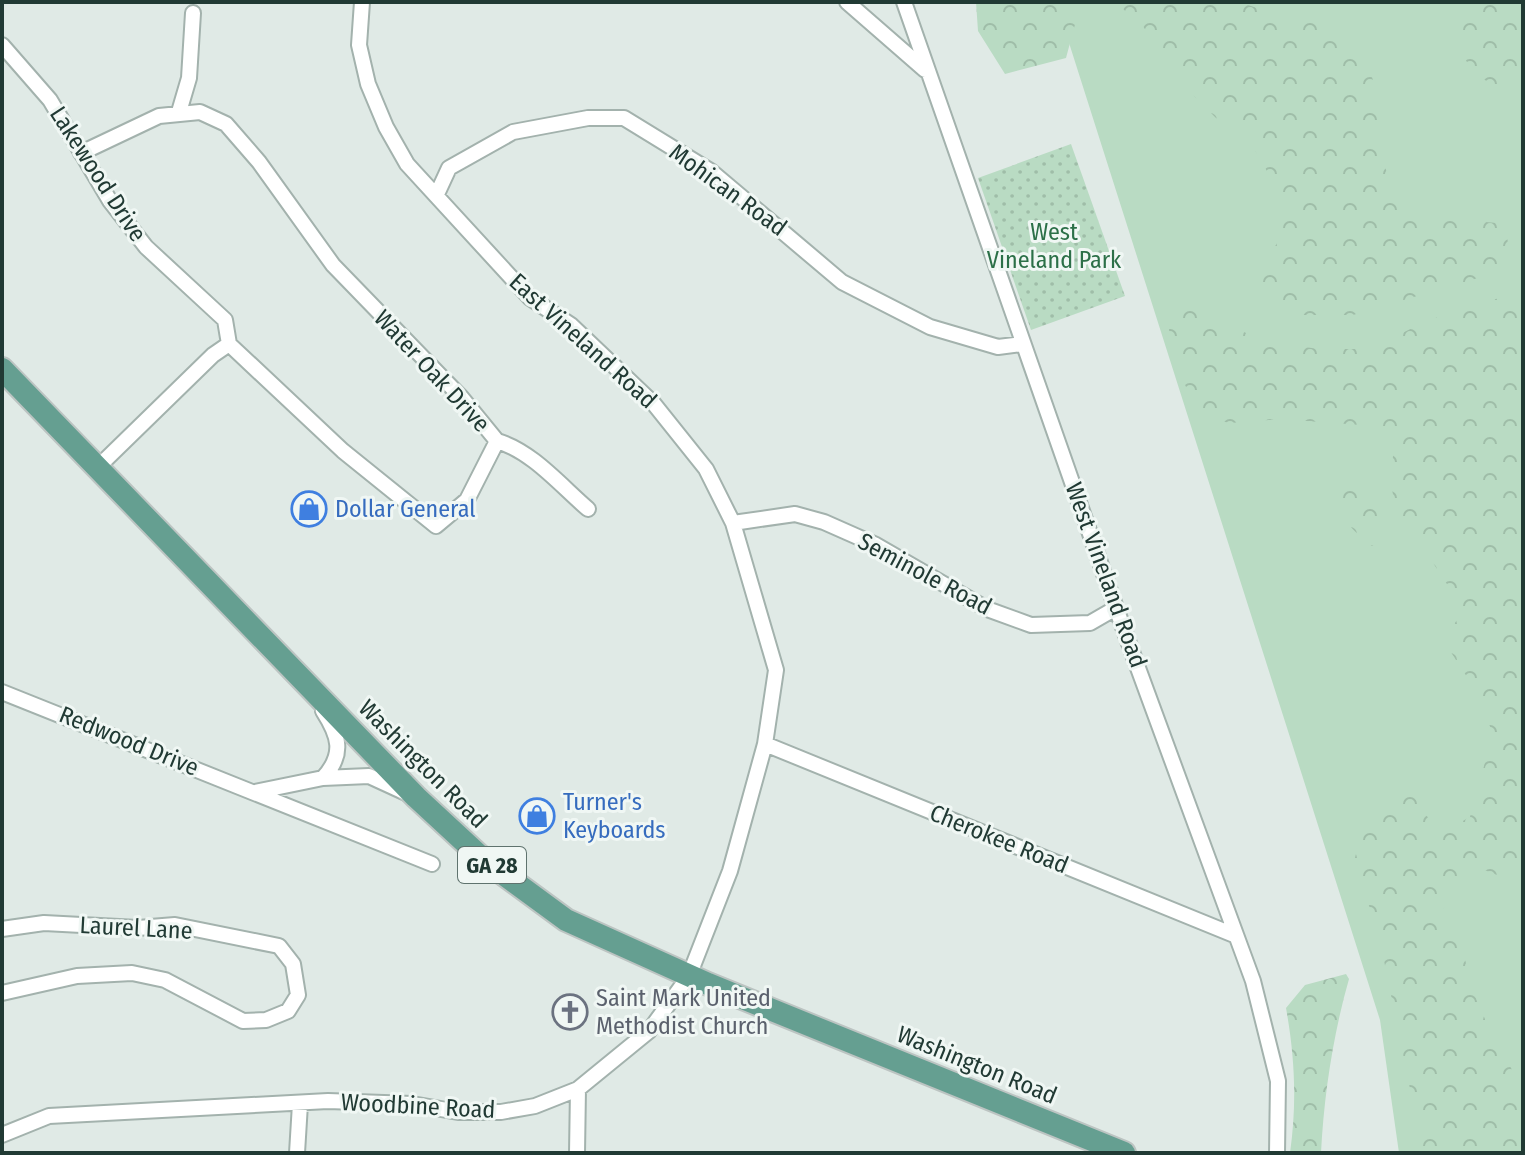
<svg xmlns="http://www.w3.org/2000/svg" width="1525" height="1155" viewBox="0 0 1525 1155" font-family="'Fira Sans Condensed',sans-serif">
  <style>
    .grass { fill: #b9dbc3 }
    .forest { fill: url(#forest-crowns) }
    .park { fill: url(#park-dots) }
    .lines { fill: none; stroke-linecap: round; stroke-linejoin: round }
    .street-casing { stroke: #a3b2ad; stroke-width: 18 }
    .primary-casing { stroke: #bcc4c2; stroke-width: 26 }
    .street { stroke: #fff; stroke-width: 14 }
    .primary { stroke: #659f91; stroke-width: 22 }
    .labels { text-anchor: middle; stroke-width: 6; stroke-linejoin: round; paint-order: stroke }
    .shield { fill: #f0f7f4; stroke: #5f736e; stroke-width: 2 }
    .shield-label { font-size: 22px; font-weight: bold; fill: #213a34 }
    .street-label { font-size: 24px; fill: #213a34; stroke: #f0f7f4 }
    .park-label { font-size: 24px; fill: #2c7048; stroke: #f0f7f4 }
    .shop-label { font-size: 24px; fill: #366cbe; stroke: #f0f7f4; text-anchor: start }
    .worship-label { font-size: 24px; fill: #5b616d; stroke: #f0f7f4; text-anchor: start }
  </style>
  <defs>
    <pattern id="forest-crowns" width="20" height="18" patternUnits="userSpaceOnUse" patternTransform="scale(2)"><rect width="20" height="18" fill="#b9dbc3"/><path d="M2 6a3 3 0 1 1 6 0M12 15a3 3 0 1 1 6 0" fill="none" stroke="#9fbda8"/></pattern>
    <pattern id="park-dots" width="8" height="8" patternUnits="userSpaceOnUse" patternTransform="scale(2)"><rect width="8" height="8" fill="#b9dbc3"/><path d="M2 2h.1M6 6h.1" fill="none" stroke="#9fbda8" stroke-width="1.8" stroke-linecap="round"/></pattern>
  </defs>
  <rect width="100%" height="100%" fill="#e0eae6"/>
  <path class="grass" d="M 1056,2 L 1523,2 L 1523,1153 L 1399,1153 L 1380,1020 Z"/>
  <path class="forest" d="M 976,2 L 1081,2 L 1066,58 L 1005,74 L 978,31 Z
    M 1123,2 L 1239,2 L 1266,11 L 1312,14 L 1340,33 L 1368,63 L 1382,112 L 1377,144 L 1393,190 L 1417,216 L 1497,223 L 1507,234 L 1509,255 L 1488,275 L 1353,315 L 1291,315 L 1267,302 L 1257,278 L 1277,243 L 1282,208 L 1265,167 L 1247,137 L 1216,118 L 1193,95 L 1142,25 L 1123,9 Z
    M 1458,2 L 1523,2 L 1523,82 L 1515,88 C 1458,82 1461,49 1458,2 Z
    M 1523,297 L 1523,893 L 1497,875 L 1472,865 L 1441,912 L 1464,955 L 1472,989 L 1491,1033 L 1523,1089 L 1523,1153 L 1423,1153 L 1377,926 L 1353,865 L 1360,839 L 1374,806 L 1400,793 L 1412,794 L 1433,825 L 1457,824 L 1470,817 L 1493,733 L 1469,680 L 1443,640 L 1464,610 L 1395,505 L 1390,479 L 1395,441 L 1387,427 L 1280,419 L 1230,423 L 1203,417 C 1185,392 1165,342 1169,311 L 1182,306 L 1206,313 L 1260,340 L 1318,349 L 1371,349 L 1426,321 L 1499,298 Z
    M 1352,486 C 1376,497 1382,517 1381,542 L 1372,546 C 1352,530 1333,514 1341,487 Z
    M 1346,974 L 1349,979 C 1333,1035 1324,1095 1321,1153 L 1290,1153 C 1297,1103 1295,1058 1286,1008 L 1305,985 Z"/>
  <path class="park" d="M 1071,144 L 1125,296 L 1031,330 L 978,178 Z"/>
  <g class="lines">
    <defs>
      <path id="street" d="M 847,2 L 925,70
        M 904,2 L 1116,608 L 1253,981 L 1278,1081 L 1277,1153
        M 2,45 L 50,100 L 110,201 L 146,247 L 225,320 L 229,344 L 213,355 L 96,469
        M 179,112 L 189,78 L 193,13
        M 81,153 L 159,116 L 200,112 L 226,124 L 259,162 L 333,265 L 461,397 L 497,441 L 467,500 L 436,526 L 343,451 L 229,344
        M 437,194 L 449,168 L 513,132 L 588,118 L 624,118 L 712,172 L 842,282 L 930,327 L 998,347 L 1022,344
        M 497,441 C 532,451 561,486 588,509
        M 733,523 L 795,514 L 824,522 L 876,545 L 987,609 L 1031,625 L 1090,623 L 1116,608
        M 2,692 L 432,864
        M 323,711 C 339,736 345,754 323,778
        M 765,744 L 1234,935
        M 255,792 L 323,778 L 369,776 L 406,793
        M 2,929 L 44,923 L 138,928 L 175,925 L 279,946 L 293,964 L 298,995 L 288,1011 L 266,1020 L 243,1021 L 165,980 L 132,973 L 77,976 L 2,993
        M 2,1135 L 49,1116 L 328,1101 L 412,1104 L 458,1112 L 501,1112 L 535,1106 L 578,1089 L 649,1031 L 689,976 L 730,871 L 765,744 L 776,670 L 733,523 L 706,469 L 654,404 L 571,325 L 530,298 L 407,164 L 386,127 L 368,84 L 359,45 L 362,2
        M 297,1153 L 300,1104
        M 577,1153 L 578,1089"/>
      <path id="primary" d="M 2,369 L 416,797 L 483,859 L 566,920 L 708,984 L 1124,1153"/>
    </defs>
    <use href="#street" class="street-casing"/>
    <use href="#primary" class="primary-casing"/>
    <use href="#street" class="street"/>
    <use href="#primary" class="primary"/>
  </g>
  <defs>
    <symbol id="shop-ring" viewBox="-11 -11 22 22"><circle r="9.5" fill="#f0f7f4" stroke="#3f7fe0" stroke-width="1.5"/><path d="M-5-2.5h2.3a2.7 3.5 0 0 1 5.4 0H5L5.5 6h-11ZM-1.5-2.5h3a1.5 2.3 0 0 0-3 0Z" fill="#3f7fe0"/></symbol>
    <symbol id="church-ring" viewBox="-11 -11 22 22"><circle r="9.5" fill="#f0f7f4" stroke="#6b7280" stroke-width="1.5"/><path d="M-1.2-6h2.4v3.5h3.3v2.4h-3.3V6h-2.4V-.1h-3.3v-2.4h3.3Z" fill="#6b7280"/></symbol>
  </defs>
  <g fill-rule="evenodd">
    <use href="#shop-ring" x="289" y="489" width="40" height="40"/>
    <use href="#shop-ring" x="517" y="796" width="40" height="40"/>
    <use href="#church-ring" x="550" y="992" width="40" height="40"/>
  </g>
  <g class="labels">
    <rect class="shield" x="458" y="847" width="68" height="36" rx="6"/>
    <g class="shield-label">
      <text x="492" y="873">GA 28</text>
    </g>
    <g class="street-label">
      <text transform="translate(98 174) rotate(57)" y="8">Lakewood Drive</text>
      <text transform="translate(728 190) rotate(36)" y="8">Mohican Road</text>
      <text transform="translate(583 341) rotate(42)" y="8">East Vineland Road</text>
      <text transform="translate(432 371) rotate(47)" y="8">Water Oak Drive</text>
      <text transform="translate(925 574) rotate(28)" y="8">Seminole Road</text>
      <text transform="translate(1106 575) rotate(70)" y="8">West Vineland Road</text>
      <text transform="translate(129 741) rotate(22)" y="8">Redwood Drive</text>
      <text transform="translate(423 764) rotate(45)" y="8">Washington Road</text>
      <text transform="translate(999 839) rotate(22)" y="8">Cherokee Road</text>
      <text transform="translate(136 928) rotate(3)" y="8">Laurel Lane</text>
      <text transform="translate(977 1065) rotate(22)" y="8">Washington Road</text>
      <text transform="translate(418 1106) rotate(3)" y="8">Woodbine Road</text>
    </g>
    <g class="park-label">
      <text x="1054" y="240">West<tspan x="1054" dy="28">Vineland Park</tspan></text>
    </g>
    <g class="shop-label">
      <text x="335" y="517">Dollar General</text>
      <text x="563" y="810">Turner's<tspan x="563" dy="28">Keyboards</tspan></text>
    </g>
    <g class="worship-label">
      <text x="596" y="1006">Saint Mark United<tspan x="596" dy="28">Methodist Church</tspan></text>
    </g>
  </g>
  <rect width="1525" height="1155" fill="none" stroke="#213a34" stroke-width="8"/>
</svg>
